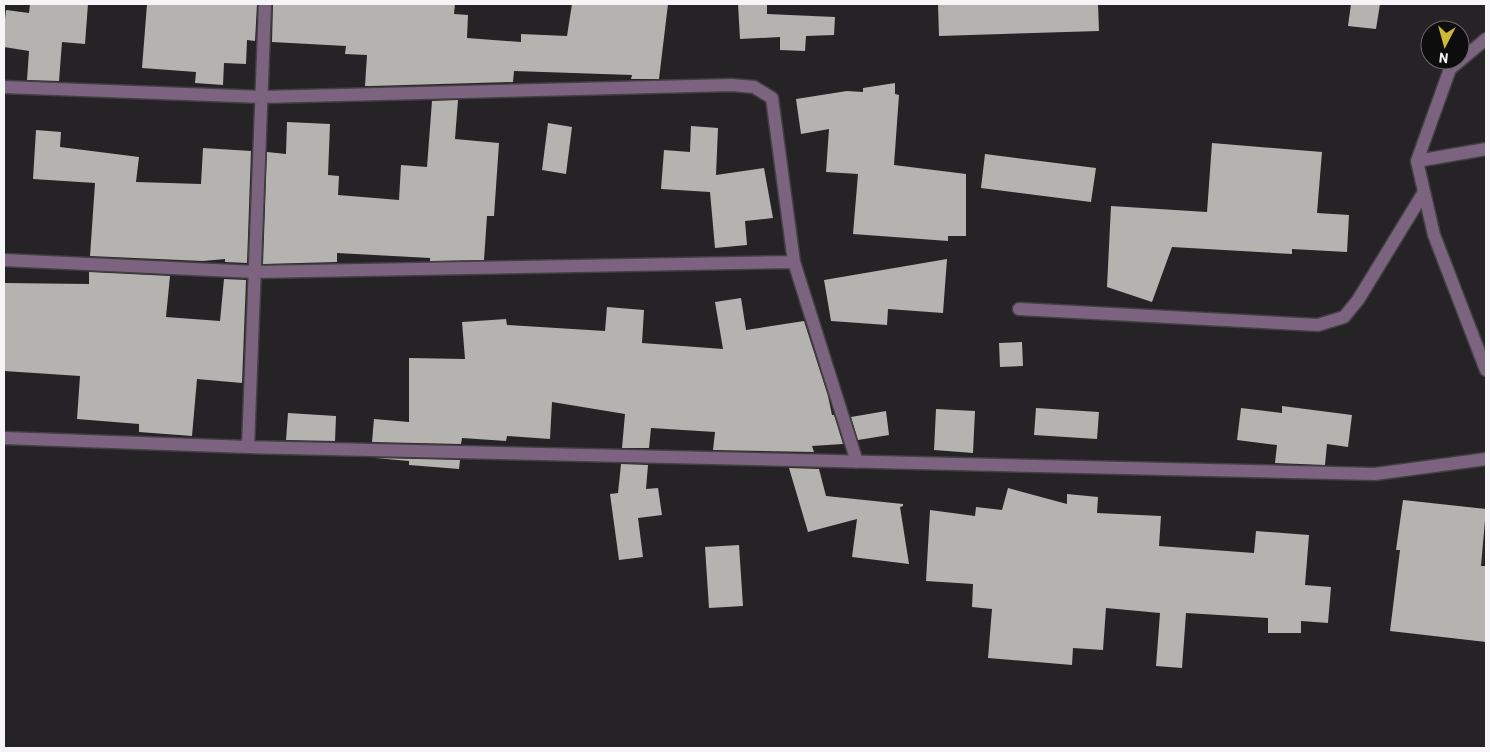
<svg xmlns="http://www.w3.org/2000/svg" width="1490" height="752" viewBox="0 0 1490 752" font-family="Barlow,sans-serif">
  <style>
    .building { fill: #b4b3af }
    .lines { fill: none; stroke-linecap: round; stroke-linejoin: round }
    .minor-casing { stroke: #424042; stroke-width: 15 }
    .minor { stroke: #7c637f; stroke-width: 12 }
  </style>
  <rect width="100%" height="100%" fill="#252325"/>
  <path class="building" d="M 30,4 L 88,4 L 85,44 L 62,42 L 59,81 L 27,80 L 29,51 L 4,47 L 4,29 L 6,10 L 29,13 Z
    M 147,4 L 257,4 L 255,41 L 247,40 L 246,64 L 224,63 L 223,85 L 195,83 L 196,72 L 142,68 Z
    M 273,4 L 455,4 L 454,14 L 468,15 L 467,38 L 521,42 L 521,34 L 567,36 L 572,4 L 668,4 L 659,79 L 631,79 L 632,75 L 514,71 L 513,82 L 371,86 L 365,86 L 367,55 L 345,54 L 346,46 L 272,42 Z
    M 738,4 L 767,4 L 767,14 L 835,17 L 834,35 L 806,36 L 805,51 L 780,50 L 780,37 L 740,39 Z
    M 938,4 L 1098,4 L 1099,31 L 939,36 Z
    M 1351,4 L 1380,4 L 1376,29 L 1348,26 Z
    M 895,83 L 895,94 L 899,95 L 894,165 L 966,174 L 966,236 L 948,236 L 948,241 L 853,234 L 858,174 L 826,172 L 829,129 L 801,134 L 796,99 L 847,91 L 863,92 L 863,88 Z
    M 458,100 L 455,139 L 499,143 L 494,216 L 487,216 L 484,260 L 430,261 L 430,258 L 337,253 L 337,262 L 263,264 L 267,152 L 286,154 L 287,122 L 330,124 L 328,175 L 339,176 L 338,195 L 399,200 L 401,165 L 427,167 L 432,101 Z
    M 548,123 L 572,127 L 566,174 L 542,170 Z
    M 691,126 L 718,128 L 716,175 L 764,168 L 773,218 L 745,221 L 747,245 L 715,248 L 710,192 L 661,189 L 664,150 L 690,152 Z
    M 36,130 L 61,132 L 60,147 L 139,157 L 136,182 L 201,184 L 203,148 L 251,151 L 247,263 L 225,262 L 225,259 L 203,261 L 90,256 L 95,183 L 33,179 Z
    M 1212,143 L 1322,152 L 1317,213 L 1349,215 L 1347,252 L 1292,249 L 1292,254 L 1172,247 L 1152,302 L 1107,287 L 1111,206 L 1207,212 Z
    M 985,154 L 1096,168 L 1091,202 L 981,188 Z
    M 947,259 L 943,313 L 888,309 L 887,325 L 831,321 L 824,280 Z
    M 89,272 L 170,276 L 166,317 L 220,321 L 224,279 L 246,280 L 242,383 L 197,379 L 192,436 L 139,432 L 139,424 L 77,419 L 80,376 L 4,371 L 4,283 L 89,284 Z
    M 741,298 L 746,330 L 804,321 L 828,396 L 832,415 L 834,415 L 843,444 L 812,446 L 814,452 L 713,450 L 715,432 L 651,428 L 649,448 L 622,448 L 625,414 L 552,402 L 550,439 L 507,436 L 506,441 L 462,438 L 461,444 L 372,442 L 374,419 L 409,422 L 409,358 L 465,359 L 462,322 L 506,319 L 507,325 L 605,331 L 607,307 L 644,310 L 642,343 L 723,349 L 715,302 Z
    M 1022,342 L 1023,366 L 1000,367 L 999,343 Z
    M 1282,406 L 1352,415 L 1348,447 L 1327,444 L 1325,465 L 1275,463 L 1277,445 L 1237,440 L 1241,408 L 1282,413 Z
    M 1036,408 L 1099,412 L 1097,439 L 1034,435 Z
    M 936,409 L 975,411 L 973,453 L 934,450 Z
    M 886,411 L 889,435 L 858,440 L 851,417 Z
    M 288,413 L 336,416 L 335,441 L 286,440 Z
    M 375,458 L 460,460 L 459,469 L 409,465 L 409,461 Z
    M 621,464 L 648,465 L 646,489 L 658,488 L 662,515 L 638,518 L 643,557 L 619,560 L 610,494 L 618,493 Z
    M 789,468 L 819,469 L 826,496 L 903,504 L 903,506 L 900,507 L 909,564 L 852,557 L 857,519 L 808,532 Z
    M 1008,488 L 1067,504 L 1067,494 L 1098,497 L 1097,513 L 1161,516 L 1159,546 L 1254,553 L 1256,531 L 1309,535 L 1305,585 L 1331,587 L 1328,623 L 1301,621 L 1301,633 L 1268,633 L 1268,618 L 1186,613 L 1182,668 L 1156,666 L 1160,613 L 1106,608 L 1103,650 L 1073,648 L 1072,665 L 988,658 L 992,609 L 972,607 L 973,584 L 926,581 L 930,510 L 975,516 L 976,507 L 1002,510 Z
    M 1403,500 L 1486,509 L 1481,566 L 1486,566 L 1486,642 L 1390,631 L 1400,550 L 1396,550 Z
    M 739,545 L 743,606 L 709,608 L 705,547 Z"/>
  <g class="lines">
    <defs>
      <path id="minor" d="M 1486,39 L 1450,69 L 1417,161 L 1434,235 L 1486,370
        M 4,87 L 262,97 L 732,85 L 754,87 L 772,98 L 794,262 L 857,462
        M 1417,161 L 1486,149
        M 4,260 L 255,272 L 794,262
        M 1019,309 L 1318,325 L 1344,317 L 1358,300 L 1424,192
        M 4,438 L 248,447 L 1375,474 L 1486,459
        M 248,447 L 265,4"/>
    </defs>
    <use href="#minor" class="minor-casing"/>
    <use href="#minor" class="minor"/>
  </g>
  <rect width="1490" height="752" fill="none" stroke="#f5f4f6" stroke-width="10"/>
  <g transform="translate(1445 45) rotate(186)"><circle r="24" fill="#0e0d0e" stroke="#6a696b"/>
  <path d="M0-4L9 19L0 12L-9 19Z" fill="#ceb837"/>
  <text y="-8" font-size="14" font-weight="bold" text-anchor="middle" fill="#f5f4f6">N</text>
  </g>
</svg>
